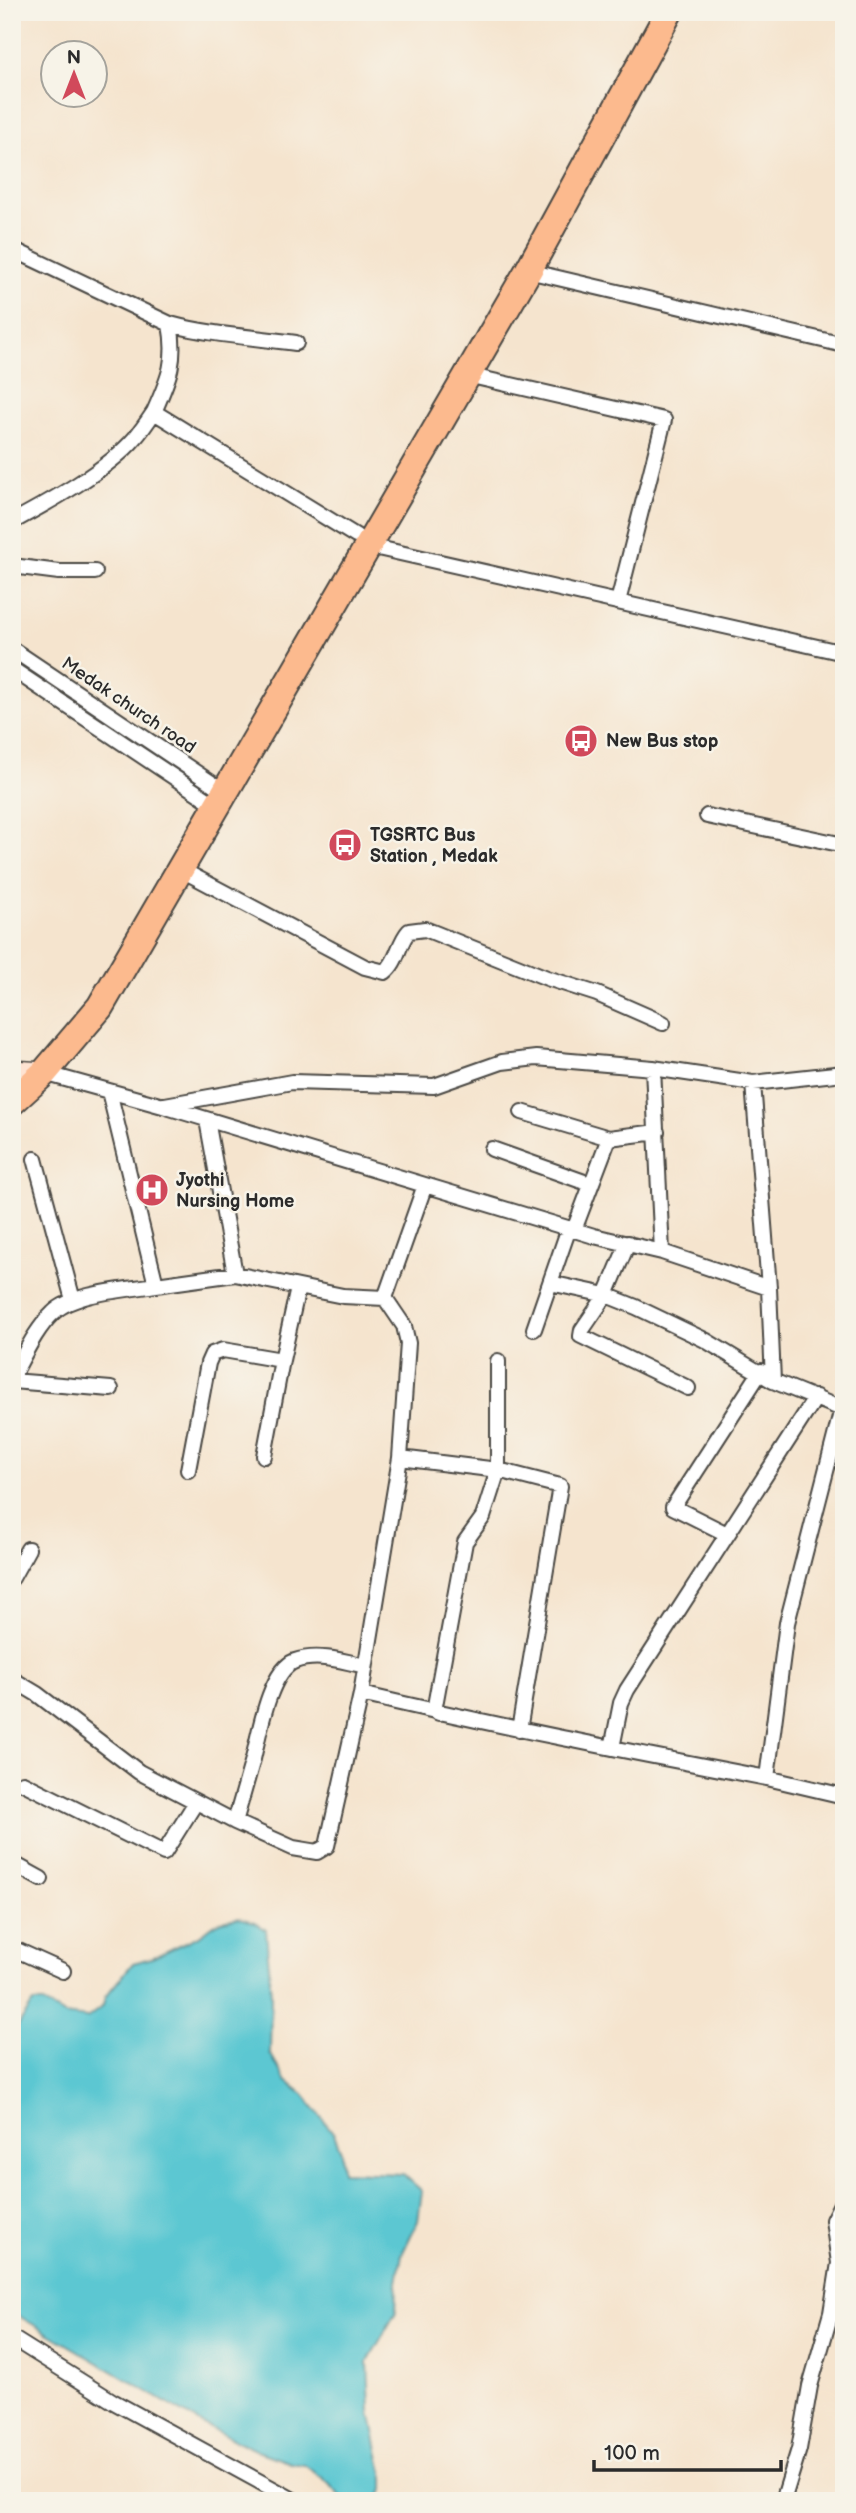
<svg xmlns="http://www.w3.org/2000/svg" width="856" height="2513" viewBox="0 0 856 2513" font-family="'Balsamiq Sans',sans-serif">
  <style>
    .water { fill: #5bc7d2; stroke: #43797e; stroke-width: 2 }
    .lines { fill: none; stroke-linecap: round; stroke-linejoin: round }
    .street-casing { stroke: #494743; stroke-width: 18 }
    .secondary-casing { stroke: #494743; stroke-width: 24 }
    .highway-casing { stroke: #494743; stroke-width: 30 }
    .street { stroke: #fff; stroke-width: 14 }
    .secondary { stroke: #fee3d2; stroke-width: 21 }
    .highway { stroke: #fcba8e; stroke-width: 26 }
    .labels { text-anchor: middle; stroke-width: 5; stroke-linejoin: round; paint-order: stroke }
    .street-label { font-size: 18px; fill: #2b2b2b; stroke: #f7f3e8 }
    .poi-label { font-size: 18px; font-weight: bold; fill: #2b2b2b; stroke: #f7f3e8; text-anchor: start }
  </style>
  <rect width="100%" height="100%" fill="#f7f3e8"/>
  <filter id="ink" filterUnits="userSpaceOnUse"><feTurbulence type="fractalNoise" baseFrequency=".0143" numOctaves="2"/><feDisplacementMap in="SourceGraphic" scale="14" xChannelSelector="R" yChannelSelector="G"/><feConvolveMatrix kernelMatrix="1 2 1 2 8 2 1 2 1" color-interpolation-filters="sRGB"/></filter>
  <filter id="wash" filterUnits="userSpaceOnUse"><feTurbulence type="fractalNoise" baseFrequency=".00686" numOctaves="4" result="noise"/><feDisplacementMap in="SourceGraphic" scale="28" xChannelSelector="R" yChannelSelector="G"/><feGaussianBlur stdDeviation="1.57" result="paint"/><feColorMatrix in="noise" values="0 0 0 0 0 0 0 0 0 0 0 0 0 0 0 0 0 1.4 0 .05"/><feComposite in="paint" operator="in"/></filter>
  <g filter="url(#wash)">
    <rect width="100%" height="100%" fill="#f5e4ce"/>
    <path class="water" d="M 239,1918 L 255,1922 L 266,1930 L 271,1995 L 270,2053 L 285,2080 L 303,2094 L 334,2134 L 341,2151 L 342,2172 L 403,2174 L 422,2191 L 418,2221 L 402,2254 L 397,2282 L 396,2312 L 368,2361 L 370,2412 L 384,2479 L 384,2490 L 376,2501 L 346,2501 L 324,2479 L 304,2465 L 291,2463 L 257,2451 L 204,2425 L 12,2312 L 12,2035 L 33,2003 L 43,2003 L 64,2015 L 87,2018 L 103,2006 L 105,1997 L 133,1963 L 152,1958 L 201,1935 C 211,1924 224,1919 239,1918 Z"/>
  </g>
  <g filter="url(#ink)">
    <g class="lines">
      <defs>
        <path id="street" d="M 12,249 L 170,324 C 210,335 254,337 296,343
          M 528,271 L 844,345
          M 170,324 C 177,361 169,378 154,412 L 356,536
          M 467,375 L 664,420 L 618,602
          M 12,522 C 49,502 108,470 135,438 C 142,430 148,421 154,412
          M 369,546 L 844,653
          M 12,566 L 59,572 L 95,572
          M 12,649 L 225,792
          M 12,669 L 217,806
          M 707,816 L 844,845
          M 180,869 L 365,967 L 385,972 C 398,962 398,943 409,931 L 425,929 L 547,978 L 597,994 L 663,1023
          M 653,1068 L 662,1252
          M 44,1073 L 163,1106 L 594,1236 L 662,1252 L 769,1288
          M 165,1105 L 292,1082 L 434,1086 L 502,1062 L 536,1058 L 653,1068 L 753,1083 L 844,1073
          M 522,1112 L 609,1138 L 657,1132
          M 207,1120 L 235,1274
          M 492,1149 L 590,1184
          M 35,1159 L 73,1300
          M 574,1230 L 609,1138
          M 628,1243 L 606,1295 L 582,1330 L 581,1336 L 688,1388
          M 550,1283 L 606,1295 L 636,1307 L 705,1340 L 773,1381 L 769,1288 L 753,1083
          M 156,1285 L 235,1274 L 343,1296 L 385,1298 L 425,1185
          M 385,1298 L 404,1326 L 408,1343 L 400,1458 L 498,1470 L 560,1486 L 519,1730
          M 534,1329 L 569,1228
          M 12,1377 C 24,1356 35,1330 53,1313 C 74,1292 127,1290 156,1285 L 109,1091
          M 12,1381 L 111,1389
          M 264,1456 L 282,1360 L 298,1288
          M 188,1470 L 208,1363 L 212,1354 L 223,1350 L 282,1360
          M 727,1534 L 673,1507 L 761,1371
          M 12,1578 L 28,1549
          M 12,1679 L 37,1694 L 139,1772 L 235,1822 L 293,1848 L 317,1852 L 327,1846 L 361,1694 L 400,1458
          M 361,1694 C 496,1726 631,1752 767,1778 L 787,1623 L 842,1409 L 773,1381
          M 439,1713 L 434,1711 L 465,1542 L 483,1517 L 498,1470 L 498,1361
          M 612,1748 L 621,1703 L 627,1690 L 816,1397
          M 767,1778 L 844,1796
          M 23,1783 L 164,1853 L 196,1802
          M 235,1822 C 241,1801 247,1780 253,1759 C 259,1735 269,1671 295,1661 C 317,1653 344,1661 365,1666
          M 12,1863 L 41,1879
          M 12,1948 L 63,1971
          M 12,2338 L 114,2402 L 295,2501
          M 783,2501 L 799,2449 L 810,2386 L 831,2313 L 839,2263 L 833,2220 L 844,2198"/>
        <path id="secondary" d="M 12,1071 L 44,1073"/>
        <path id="highway" d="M 12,1102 L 44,1073 L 100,1007 L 528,271 L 669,12"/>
      </defs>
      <use href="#street" class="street-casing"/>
      <use href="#secondary" class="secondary-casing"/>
      <use href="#highway" class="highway-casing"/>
      <use href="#street" class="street"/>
      <use href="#secondary" class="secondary"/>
      <use href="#highway" class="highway"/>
    </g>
  </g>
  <defs>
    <symbol id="bus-disc" viewBox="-11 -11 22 22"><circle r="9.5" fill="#d1495b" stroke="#f7f3e8"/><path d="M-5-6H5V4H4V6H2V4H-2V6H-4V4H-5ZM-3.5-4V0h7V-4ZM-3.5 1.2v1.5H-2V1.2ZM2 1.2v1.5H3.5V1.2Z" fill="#fff"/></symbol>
    <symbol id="hospital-disc" viewBox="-11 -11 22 22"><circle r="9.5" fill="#d1495b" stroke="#f7f3e8"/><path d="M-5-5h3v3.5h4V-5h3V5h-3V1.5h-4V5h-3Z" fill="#fff"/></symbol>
  </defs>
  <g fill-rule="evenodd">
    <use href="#bus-disc" x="562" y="722" width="38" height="38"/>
    <use href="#bus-disc" x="326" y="826" width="38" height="38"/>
    <use href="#hospital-disc" x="133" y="1171" width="38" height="38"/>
  </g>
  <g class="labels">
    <g class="street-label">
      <text transform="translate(129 705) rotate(34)" y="6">Medak church road</text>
    </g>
    <g class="poi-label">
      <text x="606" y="747">New Bus stop</text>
      <text x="370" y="841">TGSRTC Bus<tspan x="370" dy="21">Station , Medak</tspan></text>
      <text x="176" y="1186">Jyothi<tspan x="176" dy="21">Nursing Home</tspan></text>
    </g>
  </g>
  <rect width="856" height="2513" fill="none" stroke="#f7f3e8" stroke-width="42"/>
  <g transform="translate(74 74)"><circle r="33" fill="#f7f3e8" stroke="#a5a39c" stroke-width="2"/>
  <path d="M0-5L12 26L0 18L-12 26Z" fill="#d1495b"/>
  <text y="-10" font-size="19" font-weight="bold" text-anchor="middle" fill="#2b2b2b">N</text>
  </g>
  <path d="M594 2460v10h187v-10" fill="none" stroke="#2b2b2b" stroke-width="3.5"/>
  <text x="604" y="2460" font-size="21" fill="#2b2b2b" stroke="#f7f3e8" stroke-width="5" paint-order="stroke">100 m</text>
</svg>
